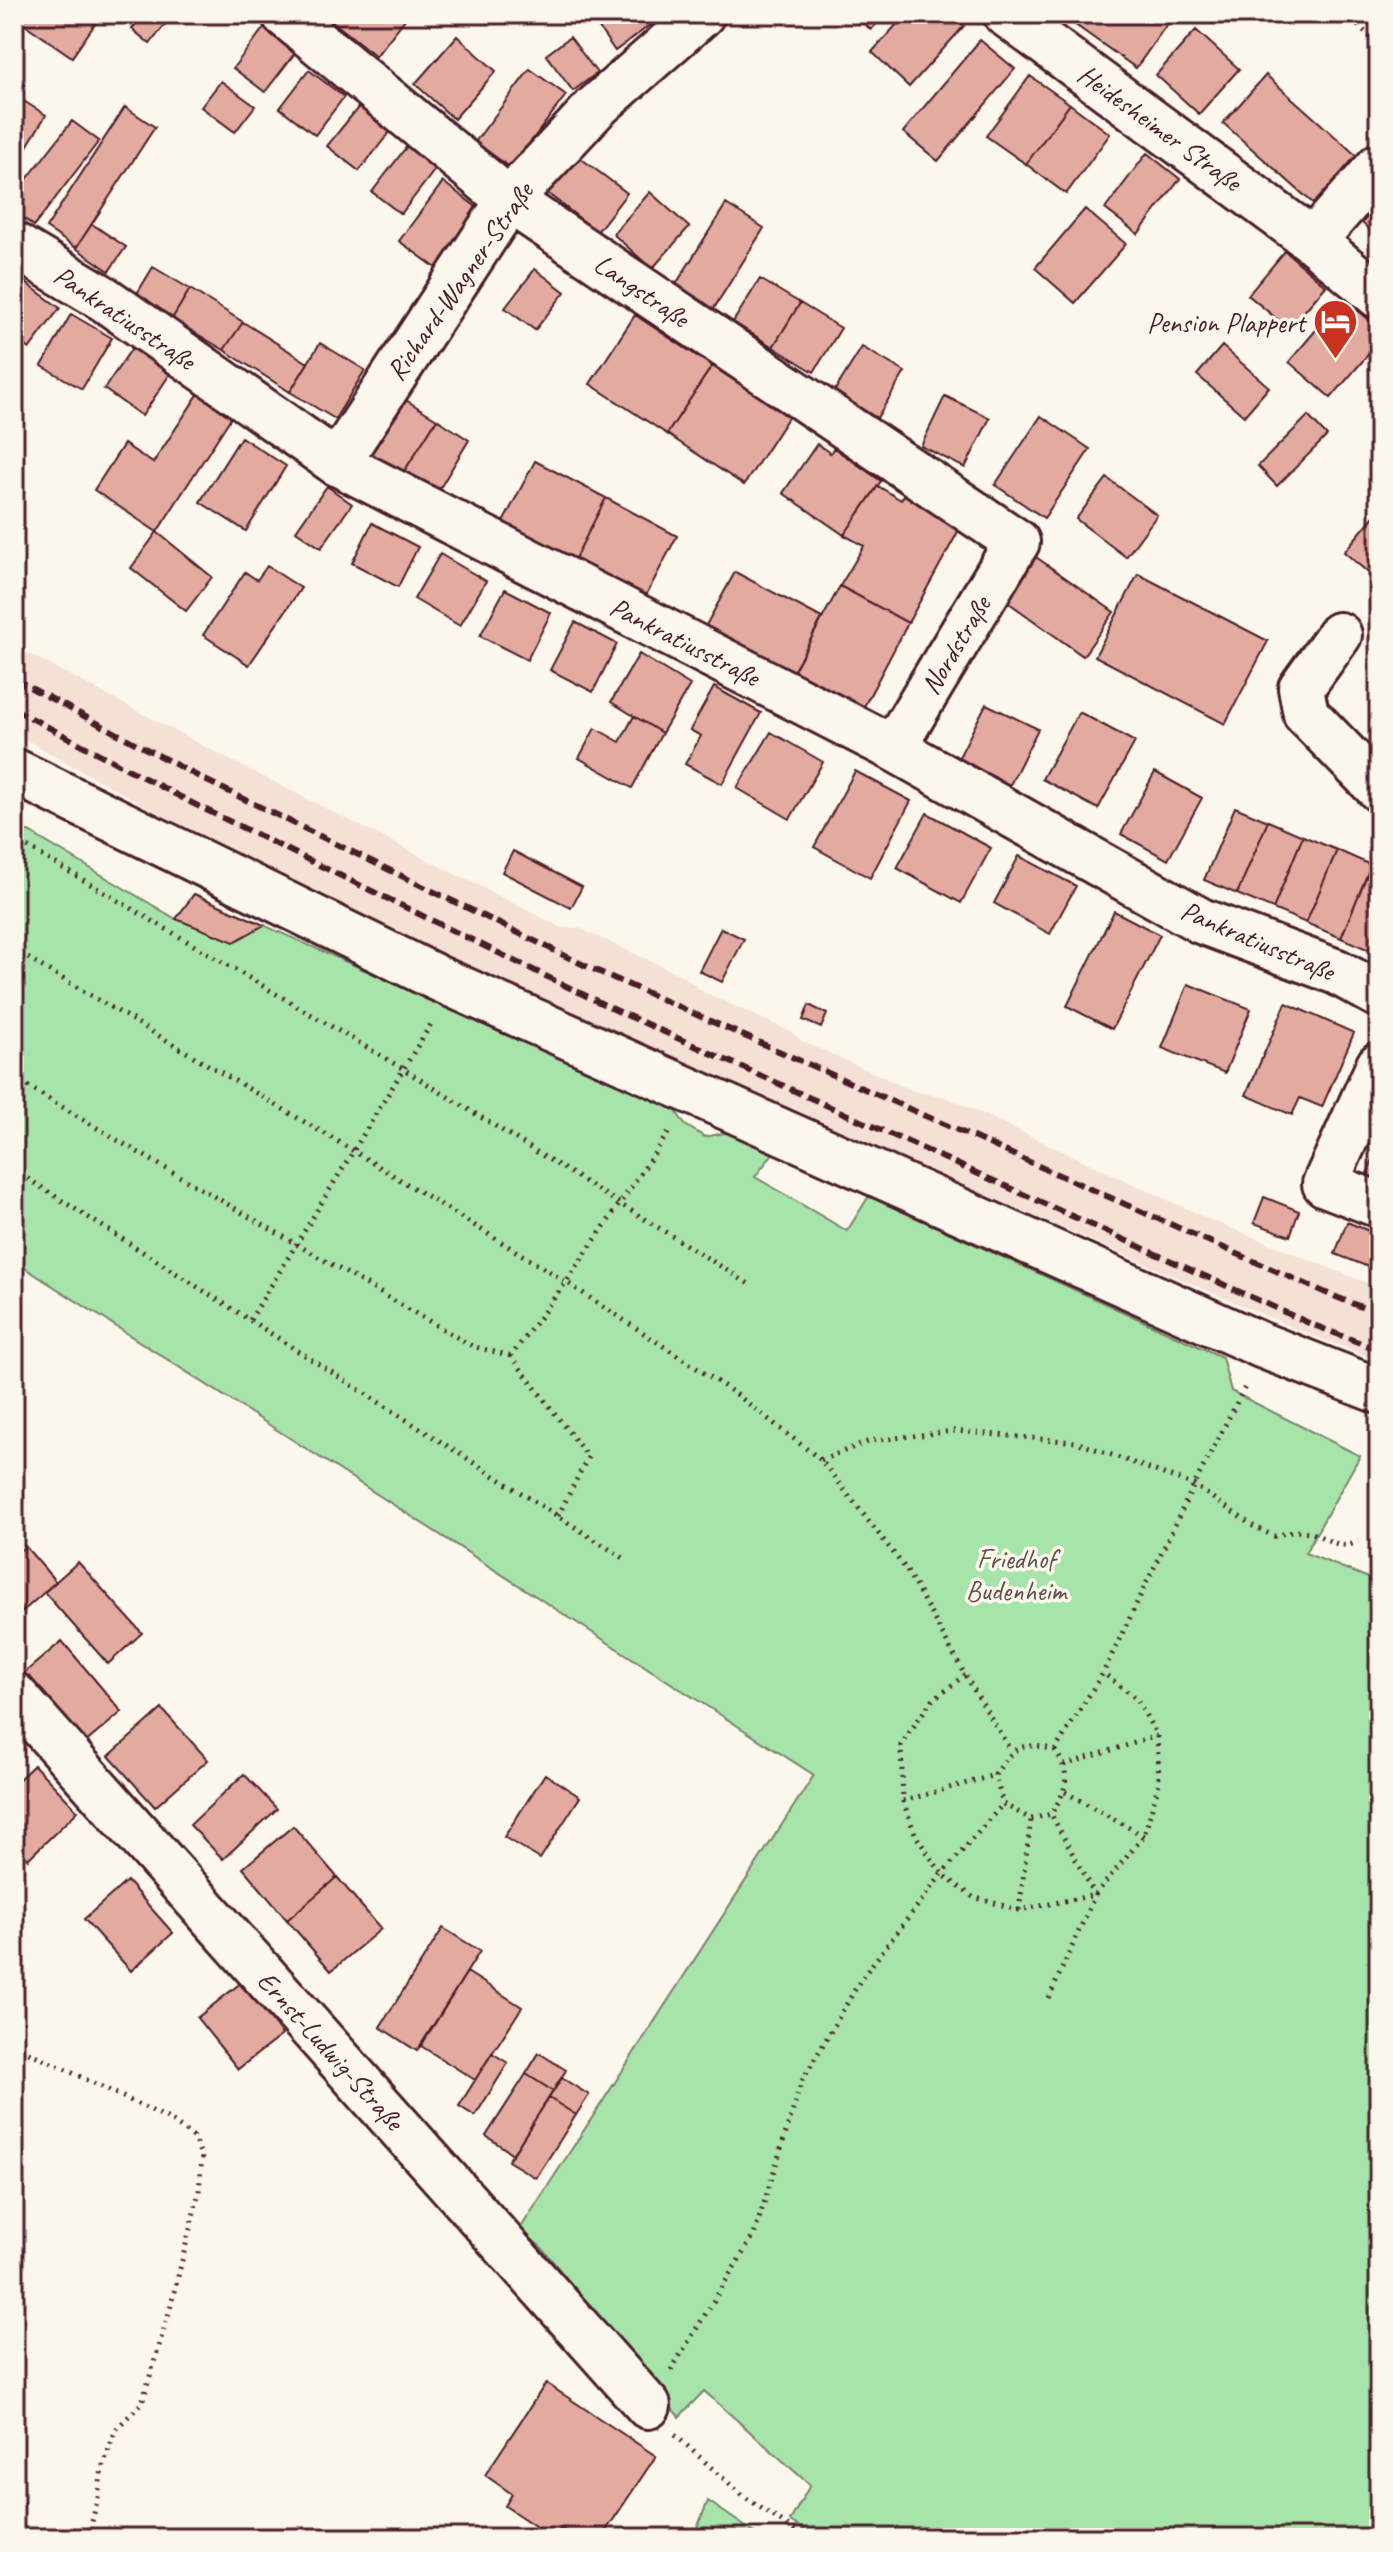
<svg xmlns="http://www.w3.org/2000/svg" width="1393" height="2552" viewBox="0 0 1393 2552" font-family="Caveat,sans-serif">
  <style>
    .built { fill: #f4e0d5 }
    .green { fill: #a7e4aa; stroke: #78826a; stroke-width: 2 }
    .building { fill: #e3aa9f; stroke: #4a1f2b; stroke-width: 2 }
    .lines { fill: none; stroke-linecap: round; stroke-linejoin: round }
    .minor-casing { stroke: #4a1f2b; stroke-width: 50 }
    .path { stroke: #4a1f2b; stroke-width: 5; stroke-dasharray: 2 6; stroke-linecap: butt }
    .minor { stroke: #fbf7ec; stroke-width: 44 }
    .rail { stroke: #4a1f2b; stroke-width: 6; stroke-dasharray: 12 6; stroke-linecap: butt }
    .labels { text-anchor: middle; stroke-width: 7; stroke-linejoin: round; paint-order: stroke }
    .street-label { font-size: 28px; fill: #4a1f2b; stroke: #fbf7ec }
    .poi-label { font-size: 28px; fill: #4a1f2b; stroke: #fbf7ec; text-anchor: end }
    .park-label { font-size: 28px; fill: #61504b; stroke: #fbf7ec }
  </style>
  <rect width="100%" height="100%" fill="#fbf7ec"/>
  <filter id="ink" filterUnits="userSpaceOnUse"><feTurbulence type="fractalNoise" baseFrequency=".0125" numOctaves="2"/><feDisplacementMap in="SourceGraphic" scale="16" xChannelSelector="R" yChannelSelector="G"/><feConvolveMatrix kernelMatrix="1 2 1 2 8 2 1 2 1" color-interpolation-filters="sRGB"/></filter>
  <g filter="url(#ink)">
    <path class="built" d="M 14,646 L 234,762 L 562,928 L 579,928 L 683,976 L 702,991 L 791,1032 L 802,1041 L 916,1092 L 946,1097 L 1211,1220 L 1379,1288 L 1379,1361 L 1306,1333 L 566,1014 L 190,831 L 14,733 Z"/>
    <path class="green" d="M 14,823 L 176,919 L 194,894 L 674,1108 L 685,1125 L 705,1137 L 729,1132 L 774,1152 L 755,1177 L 847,1231 L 869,1196 L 1222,1357 L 1231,1391 L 1360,1456 L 1305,1553 L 1379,1582 L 1379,2538 L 817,2538 L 790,2521 L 810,2485 L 704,2391 L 679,2417 L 542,2248 L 520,2229 L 814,1775 L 14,1261 Z
      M 708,2501 L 762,2538 L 693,2538 Z"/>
    <path class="building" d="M 14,14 L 102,14 L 72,57 L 14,17 Z
      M 143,14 L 173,14 L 150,44 L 132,29 Z
      M 338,14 L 409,14 L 376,56 L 332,21 Z
      M 589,14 L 648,14 L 654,22 L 615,51 Z
      M 854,14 L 885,14 L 871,30 Z
      M 906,14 L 951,14 L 964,26 L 909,87 L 872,52 Z
      M 1060,14 L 1174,14 L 1136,68 Z
      M 266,25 L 298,49 L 265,92 L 233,68 Z
      M 1196,30 L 1239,69 L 1199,114 L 1156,75 Z
      M 457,36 L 496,71 L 454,119 L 415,84 Z
      M 570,37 L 597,73 L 573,91 L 546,55 Z
      M 980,40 L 1015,69 L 938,161 L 903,132 Z
      M 530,69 L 566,95 L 511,168 L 475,142 Z
      M 309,70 L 344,97 L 315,135 L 280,108 Z
      M 1266,75 L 1357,156 L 1314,204 L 1223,123 Z
      M 1030,76 L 1070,104 L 1026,164 L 986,136 Z
      M 221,81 L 255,106 L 235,132 L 201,107 Z
      M 14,95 L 46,115 L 14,168 Z
      M 361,104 L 393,128 L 359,171 L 327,146 Z
      M 1070,104 L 1110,134 L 1066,194 L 1026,164 Z
      M 125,107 L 155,127 L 76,248 L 46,228 Z
      M 72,121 L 99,141 L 34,226 L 14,211 L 14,196 Z
      M 411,141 L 440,163 L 401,214 L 372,192 Z
      M 1147,153 L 1180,179 L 1138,234 L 1105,209 Z
      M 575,154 L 627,193 L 597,232 L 546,192 Z
      M 443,182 L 482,211 L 439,270 L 399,241 Z
      M 650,192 L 689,227 L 652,269 L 613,234 Z
      M 1379,203 L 1379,238 L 1362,223 Z
      M 726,204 L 764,228 L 711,313 L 673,289 Z
      M 1085,209 L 1126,244 L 1075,303 L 1035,268 Z
      M 92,224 L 126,247 L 109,271 L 76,248 Z
      M 1285,251 L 1326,286 L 1289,329 L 1248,295 Z
      M 153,267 L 190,289 L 172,319 L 135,297 Z
      M 535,269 L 565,292 L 535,330 L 505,308 Z
      M 760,279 L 800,303 L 773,347 L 733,322 Z
      M 26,283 L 60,308 L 29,349 L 14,338 L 14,300 Z
      M 190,289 L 243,322 L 224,350 L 172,319 Z
      M 1343,298 L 1379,328 L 1379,342 L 1331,398 L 1289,362 Z
      M 800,303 L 841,328 L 814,372 L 773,347 Z
      M 71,314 L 112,338 L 82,389 L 42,366 Z
      M 635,315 L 712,366 L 667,434 L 590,384 Z
      M 243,322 L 308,363 L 290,392 L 224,350 Z
      M 320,343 L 365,370 L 335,419 L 290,392 Z
      M 1222,346 L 1269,387 L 1244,416 L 1197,375 Z
      M 862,347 L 905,372 L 877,418 L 834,392 Z
      M 132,348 L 170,374 L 142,416 L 104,389 Z
      M 712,366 L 789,416 L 744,485 L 667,434 Z
      M 199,393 L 232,416 L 157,532 L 94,490 L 124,444 L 153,463 Z
      M 945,396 L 990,418 L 965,468 L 921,446 Z
      M 404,399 L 437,419 L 400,478 L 368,457 Z
      M 1041,416 L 1090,449 L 1044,518 L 995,485 Z
      M 1308,416 L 1327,436 L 1277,486 L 1258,466 Z
      M 437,419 L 469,440 L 434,498 L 400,478 Z
      M 241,437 L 286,466 L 246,531 L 200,502 Z
      M 817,444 L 830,453 L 834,448 L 881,481 L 844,535 L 783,493 Z
      M 535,461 L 606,498 L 569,570 L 498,532 Z
      M 1107,478 L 1157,515 L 1126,557 L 1076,519 Z
      M 327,486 L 352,504 L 321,548 L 296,531 Z
      M 878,486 L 901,500 L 906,492 L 959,530 L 908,623 L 840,586 L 864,546 L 844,535 Z
      M 606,498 L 677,536 L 640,607 L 569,570 Z
      M 1379,510 L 1379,582 L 1344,552 Z
      M 372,523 L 418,547 L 398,587 L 352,563 Z
      M 157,532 L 212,577 L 186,611 L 131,568 Z
      M 440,554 L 486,581 L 460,626 L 414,599 Z
      M 1036,557 L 1114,612 L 1083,656 L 1005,600 Z
      M 267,566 L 301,588 L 249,665 L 203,635 L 245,572 L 257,580 Z
      M 735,572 L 822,618 L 793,672 L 720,646 L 725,637 L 705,627 Z
      M 1138,574 L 1268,641 L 1225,724 L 1095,656 Z
      M 840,586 L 908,623 L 860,714 L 793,672 Z
      M 505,589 L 551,613 L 527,660 L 480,636 Z
      M 575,622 L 617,644 L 593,692 L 550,670 Z
      M 639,654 L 690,685 L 662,733 L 611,702 Z
      M 714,687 L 761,713 L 722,784 L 685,764 L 701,736 L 690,730 Z
      M 986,704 L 1038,729 L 1010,785 L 958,759 Z
      M 1079,712 L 1135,742 L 1098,809 L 1042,779 Z
      M 634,716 L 662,733 L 632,788 L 579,758 L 595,728 L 620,742 Z
      M 771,732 L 823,762 L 790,819 L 737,788 Z
      M 855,771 L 911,801 L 870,878 L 814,847 Z
      M 1155,772 L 1202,798 L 1168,860 L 1121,834 Z
      M 1235,807 L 1268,821 L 1237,894 L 1204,880 Z
      M 927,813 L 991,848 L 961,903 L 897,868 Z
      M 1268,821 L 1303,836 L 1273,909 L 1237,894 Z
      M 1303,836 L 1337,850 L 1306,923 L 1273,909 Z
      M 1337,850 L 1371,865 L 1341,938 L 1306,923 Z
      M 513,851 L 582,887 L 571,908 L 502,872 Z
      M 1019,856 L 1076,886 L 1050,934 L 994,903 Z
      M 1371,865 L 1379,868 L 1379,941 L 1374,952 L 1341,938 Z
      M 194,894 L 264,925 L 234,942 L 176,919 Z
      M 1114,911 L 1160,935 L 1112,1029 L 1067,1006 Z
      M 721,928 L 744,939 L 722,982 L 699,971 Z
      M 1188,984 L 1251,1009 L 1225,1073 L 1162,1048 Z
      M 1286,1003 L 1354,1033 L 1322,1107 L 1300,1098 L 1292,1115 L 1246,1095 Z
      M 809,1005 L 827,1014 L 821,1028 L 803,1020 Z
      M 1379,1144 L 1379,1187 L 1364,1181 Z
      M 1264,1197 L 1299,1211 L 1290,1236 L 1254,1223 Z
      M 1347,1222 L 1379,1235 L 1379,1271 L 1335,1254 Z
      M 25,1546 L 56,1582 L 14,1619 L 14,1556 Z
      M 78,1562 L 142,1633 L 108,1664 L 44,1592 Z
      M 62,1641 L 122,1712 L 85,1743 L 24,1673 Z
      M 162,1709 L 208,1760 L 155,1807 L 109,1756 Z
      M 34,1765 L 78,1811 L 28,1859 L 14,1844 L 14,1784 Z
      M 244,1774 L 277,1809 L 223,1859 L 190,1825 Z
      M 545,1774 L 580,1797 L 540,1859 L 504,1837 Z
      M 293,1826 L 337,1877 L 287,1920 L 243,1868 Z
      M 337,1877 L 381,1929 L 331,1971 L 287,1920 Z
      M 127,1881 L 173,1933 L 131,1971 L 84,1919 Z
      M 443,1928 L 480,1951 L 417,2051 L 380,2027 Z
      M 467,1972 L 522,2007 L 475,2080 L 421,2046 Z
      M 242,1982 L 282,2035 L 238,2069 L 197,2018 Z
      M 492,2053 L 508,2063 L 475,2116 L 459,2106 Z
      M 539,2053 L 566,2070 L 553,2091 L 526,2074 Z
      M 526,2074 L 553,2091 L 513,2154 L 486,2136 Z
      M 562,2078 L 589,2095 L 576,2115 L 549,2098 Z
      M 549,2098 L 576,2115 L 536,2178 L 508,2161 Z
      M 546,2383 L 656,2456 L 601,2538 L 576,2538 L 561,2528 L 553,2538 L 505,2506 L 512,2494 L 485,2475 Z"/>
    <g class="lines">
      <defs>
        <path id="minor" d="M 284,14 L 509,200 L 1017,542 L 893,748
          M 1006,14 L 1313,241 L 1379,296
          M 1313,241 L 1379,166
          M 14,245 L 103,298 L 337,463 L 893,748 L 1201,921 L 1337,972 L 1379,995
          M 337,463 L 509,200 L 596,107 L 702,14
          M 1339,635 L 1301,688 L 1306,714 L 1379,789
          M 14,771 L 437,978 L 1261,1345 L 1379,1391
          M 1379,1065 L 1325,1184 L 1379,1205
          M 14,1695 L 648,2406"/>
      </defs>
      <use href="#minor" class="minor-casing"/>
      <path class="path" d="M 1346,14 L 1379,45
        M 14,839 L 405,1070 L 749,1284
        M 14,950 L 352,1150 L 566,1282 L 736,1394 L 821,1460 L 906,1569 L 965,1675 L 1011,1751
        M 14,1078 L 122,1143 L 472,1346 L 511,1356
        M 14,1170 L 625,1559
        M 250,1320 L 431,1024
        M 821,1460 L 870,1441 L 954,1431 L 1076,1442 L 1194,1485 L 1253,1526 L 1274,1536 C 1286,1533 1296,1530 1308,1532 C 1326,1536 1341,1553 1358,1541
        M 558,1516 L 588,1457 L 511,1356 L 566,1282 L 671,1129
        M 965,1675 L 931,1701 L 901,1745 L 903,1801 L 916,1836 L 942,1874 L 973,1897 L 1019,1910 L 1095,1895 L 1144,1836 L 1159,1783 L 1157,1736 L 1137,1699 L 1103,1673
        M 1055,1750 C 1072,1776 1067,1789 1051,1814 L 1031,1819 L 1003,1804 L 995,1775 C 1014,1746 1021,1741 1055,1750 L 1103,1673 L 1194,1485 L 1247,1383
        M 1064,1765 L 1157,1736
        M 1065,1792 L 1144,1836
        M 903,1801 L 995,1775
        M 1019,1910 L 1031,1819
        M 1049,1998 L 1095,1895 L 1051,1814
        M 14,2045 L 169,2119 L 193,2137 L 202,2157 L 199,2192 L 170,2309 L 142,2403 L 116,2429 L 102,2468 L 98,2497 L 88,2538
        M 671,2370 L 754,2235 L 802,2081 L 861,1979 L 942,1874 L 1003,1804
        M 675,2435 L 742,2495 L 805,2538"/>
      <use href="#minor" class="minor"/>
      <path class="rail" d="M 14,679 L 203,779 L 586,966 L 1326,1293 L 1379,1314
        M 14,709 L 192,803 L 611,1008 L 1311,1324 L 1379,1350"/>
    </g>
  </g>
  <defs>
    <symbol id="hotel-pin" viewBox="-11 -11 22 30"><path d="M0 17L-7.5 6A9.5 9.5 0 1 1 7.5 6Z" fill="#c8321e" stroke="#fbf7ec"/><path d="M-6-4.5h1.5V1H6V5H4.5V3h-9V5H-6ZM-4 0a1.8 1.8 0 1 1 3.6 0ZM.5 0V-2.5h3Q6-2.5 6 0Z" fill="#fff"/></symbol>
  </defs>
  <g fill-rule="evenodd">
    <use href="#hotel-pin" x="1310" y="296" width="51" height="69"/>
  </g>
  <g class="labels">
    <g class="street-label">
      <text transform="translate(1160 127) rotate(36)" y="10">Heidesheimer Straße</text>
      <text transform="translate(459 281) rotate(-55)" y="10">Richard-Wagner-Straße</text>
      <text transform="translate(642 290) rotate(34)" y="10">Langstraße</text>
      <text transform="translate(125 317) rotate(34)" y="10">Pankratiusstraße</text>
      <text transform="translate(685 641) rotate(27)" y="10">Pankratiusstraße</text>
      <text transform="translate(955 645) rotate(-59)" y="10">Nordstraße</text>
      <text transform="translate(1258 940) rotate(23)" y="10">Pankratiusstraße</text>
      <text transform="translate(331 2050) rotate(48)" y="10">Ernst-Ludwig-Straße</text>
    </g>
    <g class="poi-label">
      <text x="1305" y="332">Pension Plappert</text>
    </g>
    <g class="park-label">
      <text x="1016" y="1568">Friedhof<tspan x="1016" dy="32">Budenheim</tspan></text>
    </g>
  </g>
  <rect width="1393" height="2552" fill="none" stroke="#fbf7ec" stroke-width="48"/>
  <rect x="24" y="24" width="1345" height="2504" fill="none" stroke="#4a1f2b" stroke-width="3" filter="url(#ink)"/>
</svg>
